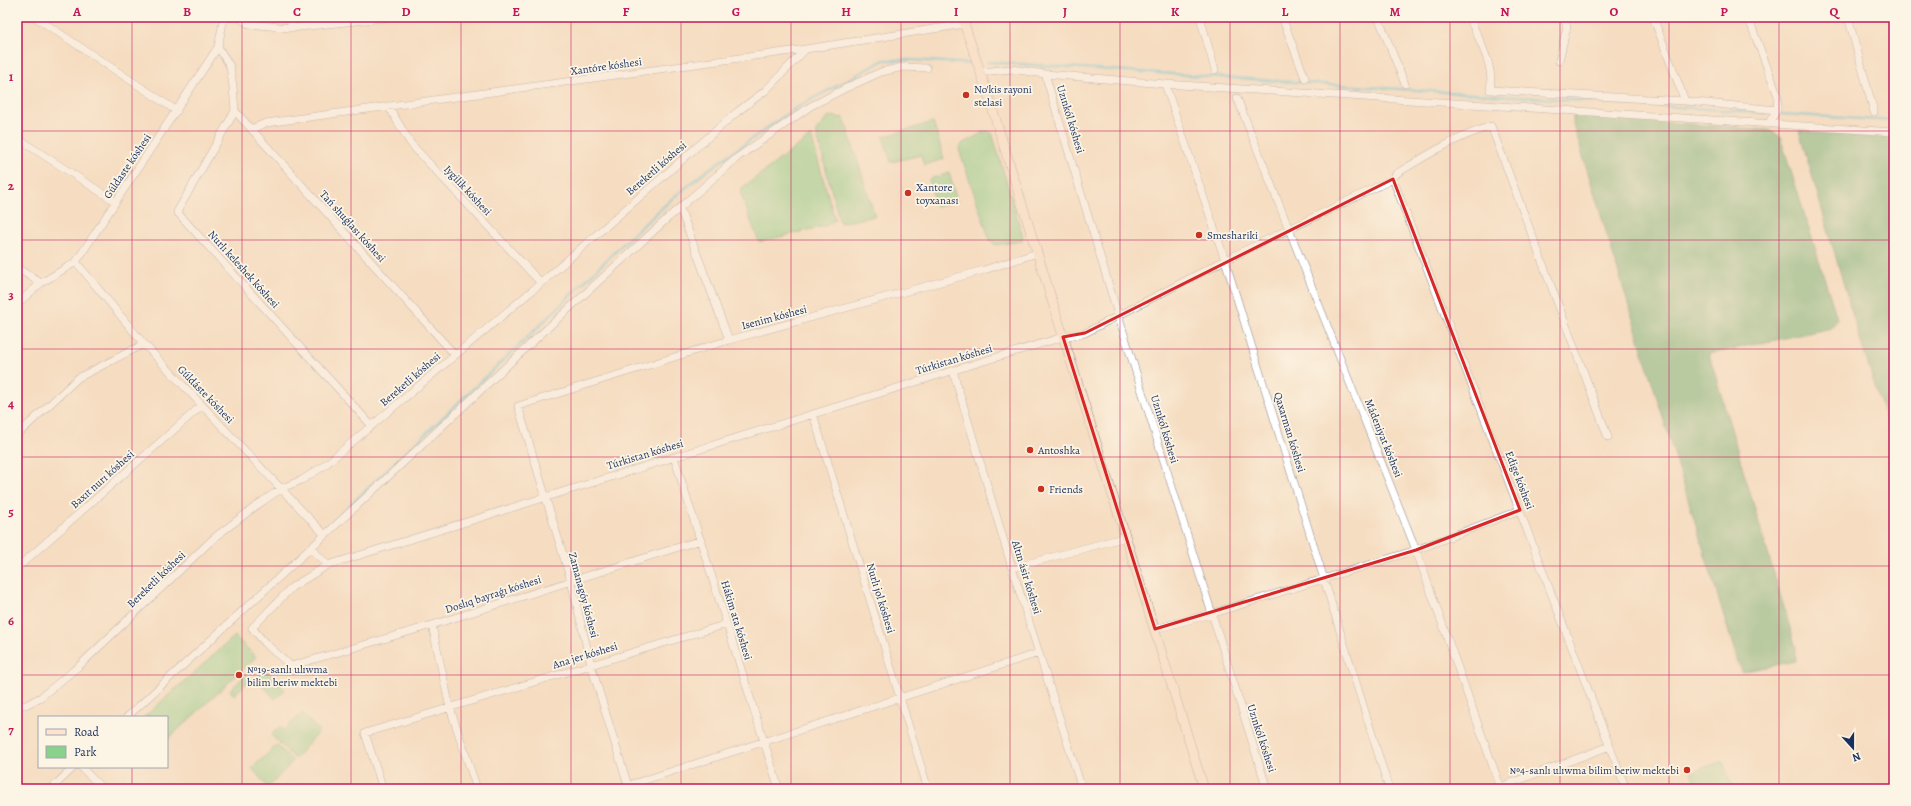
<svg xmlns="http://www.w3.org/2000/svg" width="1911" height="806" viewBox="0 0 1911 806" font-family="Alegreya,serif">
  <style>
    .green { fill: #8ad18c; stroke: #528075 }
    .forest { fill: #6fb378; stroke: #45716b }
    .lines { fill: none; stroke-linecap: round; stroke-linejoin: round }
    .stream { stroke: #58bfd5; stroke-width: 2.5 }
    .minor-casing { stroke: #888690; stroke-width: 8 }
    .secondary-casing { stroke: #888690; stroke-width: 10 }
    .minor { stroke: #fff; stroke-width: 7 }
    .secondary { stroke: #fde4d0; stroke-width: 9 }
    .marked { fill: none; stroke: #d62828; stroke-width: 3; stroke-linejoin: round }
    .grid { fill: none; stroke: #c2185b; stroke-width: 1; stroke-opacity: 0.55 }
    .poi-dot { fill: #c8321e; stroke: #fcf5e5; stroke-width: 1.5 }
    .labels { text-anchor: middle; stroke-width: 3.5; stroke-linejoin: round; paint-order: stroke }
    .street-label { font-size: 11px; fill: #1b2f5e; stroke: #fcf5e5 }
    .poi-label { font-size: 11px; fill: #1b2f5e; stroke: #fcf5e5; text-anchor: start }
    .neatline { fill: none; stroke: #c2185b; stroke-width: 1.5 }
    .grid-label { font-size: 13px; text-anchor: middle; font-weight: bold; fill: #c2185b }
  </style>
  <rect width="100%" height="100%" fill="#fcf5e5"/>
  <filter id="ink" filterUnits="userSpaceOnUse"><feTurbulence type="fractalNoise" baseFrequency=".025" numOctaves="2"/><feDisplacementMap in="SourceGraphic" scale="8" xChannelSelector="R" yChannelSelector="G"/><feConvolveMatrix kernelMatrix="1 2 1 2 8 2 1 2 1" color-interpolation-filters="sRGB"/></filter>
  <filter id="wash" filterUnits="userSpaceOnUse"><feTurbulence type="fractalNoise" baseFrequency=".012" numOctaves="4" result="noise"/><feDisplacementMap in="SourceGraphic" scale="16" xChannelSelector="R" yChannelSelector="G"/><feGaussianBlur stdDeviation="0.9" result="paint"/><feColorMatrix in="noise" values="0 0 0 0 0 0 0 0 0 0 0 0 0 0 0 0 0 1.4 0 .05"/><feComposite in="paint" operator="in"/></filter>
  <g filter="url(#wash)">
    <rect width="100%" height="100%" fill="#f5ddc1"/>
    <path class="green" d="M 829,116 L 844,118 L 875,216 L 840,223 L 816,131 Z
      M 933,122 L 944,159 L 924,165 L 921,155 L 891,162 L 883,137 Z
      M 986,131 L 992,133 L 1023,237 L 1021,241 L 995,245 L 990,240 L 959,149 L 963,143 Z
      M 811,136 L 835,220 L 825,226 L 759,242 L 741,195 L 742,188 Z
      M 949,173 L 957,201 L 936,207 L 929,179 Z
      M 235,636 L 256,657 L 167,740 L 167,717 L 144,717 Z
      M 265,669 L 285,690 L 275,699 L 256,678 Z
      M 247,674 L 251,679 L 234,695 L 230,690 Z
      M 302,713 L 319,731 L 295,759 L 271,735 L 280,726 L 284,730 Z
      M 277,745 L 293,761 L 268,788 L 252,768 Z
      M 1723,761 L 1733,789 L 1697,789 L 1691,772 Z"/>
    <path class="forest" d="M 1573,115 L 1768,130 L 1780,136 L 1837,318 L 1832,328 L 1709,354 L 1796,648 L 1796,661 L 1741,672 L 1573,124 Z
      M 1799,131 L 1894,138 L 1894,446 L 1855,323 Z"/>
    <g class="lines">
      <path class="stream" d="M 988,62 L 1768,113
        M 1781,114 L 1894,121
        M 328,526 L 531,334 L 628,239 L 674,197 L 708,170 L 794,109 L 884,60 L 912,60 L 975,64"/>
    </g>
  </g>
  <g filter="url(#ink)">
    <g class="lines">
      <defs>
        <path id="minor" d="M 35,17 L 177,111
          M 238,17 L 249,24 L 290,28 L 393,17
          M 1200,17 L 1215,70
          M 1282,17 L 1305,78
          M 1378,17 L 1405,84
          M 1469,17 C 1478,38 1495,66 1490,90 L 1685,101 L 1777,110
          M 1653,17 L 1685,101
          M 1748,17 L 1778,96 L 1777,110 L 1768,124
          M 1848,17 L 1874,112
          M 290,28 L 292,17
          M 218,47 L 230,66 L 233,87 L 235,111
          M 1559,61 L 1567,26 L 1563,17
          M 981,72 L 1011,69 L 1045,74 L 1165,84 L 1894,132
          M 1045,74 L 1118,315 L 1267,789
          M 1165,84 L 1225,260 L 1389,789
          M 1237,98 L 1416,550 L 1501,789
          M 388,106 L 411,144 L 541,283
          M 235,111 L 177,212 L 372,426
          M 235,111 L 455,355
          M 251,129 L 266,123 L 806,49 L 965,24
          M 17,138 L 116,202
          M 1393,179 L 1626,789
          M 680,208 L 729,340
          M 76,262 L 144,344 L 325,535
          M 17,268 L 41,283
          M 17,304 L 41,283 L 76,262 L 218,47 L 224,17
          M 953,371 L 1012,568 L 1082,789
          M 813,414 L 928,789
          M 17,435 L 78,378 L 144,344
          M 674,457 L 779,789
          M 701,540 L 432,625 L 291,666 L 266,644 L 252,628 L 292,587 L 328,565 L 961,368 L 1063,337 L 1085,333 L 1225,260 L 1393,179 L 1396,174 C 1427,155 1456,137 1491,126 L 1608,437
          M 311,548 L 328,565
          M 17,568 L 201,406
          M 1012,568 L 1126,537
          M 432,625 L 450,708 L 477,789
          M 1155,629 L 1211,614 L 1416,550 L 1520,510
          M 17,705 L 26,705 L 41,697 L 79,666 L 215,537 L 263,501 L 282,488 L 302,480 L 325,465 L 541,283 L 737,112 L 765,91 L 806,49
          M 127,717 L 376,488 L 540,335 L 669,217 L 738,157 L 811,106 L 848,87 L 881,72 L 903,67 L 927,68
          M 81,767 L 103,789
          M 51,789 L 74,767
          M 383,789 L 365,733 L 727,624
          M 617,789 L 1039,653
          M 629,789 L 591,665 L 571,581 L 518,406 L 729,340 L 984,270 L 1037,253
          M 1495,789 L 1610,746"/>
        <path id="secondary" d="M 962,17 L 989,98 L 1204,789"/>
      </defs>
      <use href="#minor" class="minor-casing"/>
      <use href="#secondary" class="secondary-casing"/>
      <use href="#minor" class="minor"/>
      <use href="#secondary" class="secondary"/>
    </g>
  </g>
  <path d="M0 0H1911V806H0ZM 1393,179 L 1520,510 L 1416,550 L 1155,629 L 1063,337 L 1085,333 Z" fill="#f5ddc1" fill-opacity=".55" fill-rule="evenodd"/>
  <path class="marked" d="M 1393,179 L 1520,510 L 1416,550 L 1155,629 L 1063,337 L 1085,333 Z"/>
  <path class="grid" d="M 132,17 L 132,717M 242,17 L 242,789M 351,17 L 351,789M 461,17 L 461,789M 571,17 L 571,789M 681,17 L 681,789M 791,17 L 791,789M 901,17 L 901,789M 1010,17 L 1010,789M 1120,17 L 1120,789M 1230,17 L 1230,789M 1340,17 L 1340,789M 1450,17 L 1450,789M 1560,17 L 1560,789M 1669,17 L 1669,789M 1779,17 L 1779,789M 17,131 L 1894,131M 17,240 L 1894,240M 17,349 L 1894,349M 17,457 L 1894,457M 17,566 L 1894,566M 17,675 L 1894,675M 132,767 L 132,789"/>
  <g class="poi-dot">
    <circle cx="966" cy="95" r="4"/>
    <circle cx="908" cy="193" r="4"/>
    <circle cx="1199" cy="235" r="4"/>
    <circle cx="1030" cy="450" r="4"/>
    <circle cx="1041" cy="489" r="4"/>
    <circle cx="239" cy="675" r="4"/>
    <circle cx="1687" cy="770" r="4"/>
  </g>
  <g class="labels">
    <g class="street-label">
      <text transform="translate(606 66) rotate(-8)" y="4">Xantóre kóshesi</text>
      <text transform="translate(1071 119) rotate(73)" y="4">Uzınkól kóshesi</text>
      <text transform="translate(127 166) rotate(-56)" y="4">Gúldaste kóshesi</text>
      <text transform="translate(656 168) rotate(-41)" y="4">Bereketli kóshesi</text>
      <text transform="translate(468 190) rotate(47)" y="4">Iygilik kóshesi</text>
      <text transform="translate(353 226) rotate(48)" y="4">Tań shuǵlası kóshesi</text>
      <text transform="translate(244 269) rotate(48)" y="4">Nurlı keleshek kóshesi</text>
      <text transform="translate(774 317) rotate(-15)" y="4">Isenim kóshesi</text>
      <text transform="translate(954 359) rotate(-17)" y="4">Túrkistan kóshesi</text>
      <text transform="translate(410 379) rotate(-41)" y="4">Bereketli kóshesi</text>
      <text transform="translate(206 394) rotate(46)" y="4">Gúldáste kóshesi</text>
      <text transform="translate(1165 429) rotate(73)" y="4">Uzınkól kóshesi</text>
      <text transform="translate(1290 432) rotate(73)" y="4">Qaxarman kóshesi</text>
      <text transform="translate(1384 438) rotate(68)" y="4">Mádeniyat kóshesi</text>
      <text transform="translate(645 454) rotate(-17)" y="4">Túrkistan kóshesi</text>
      <text transform="translate(102 479) rotate(-42)" y="4">Baxıt nurı kóshesi</text>
      <text transform="translate(1520 480) rotate(69)" y="4">Edige kóshesi</text>
      <text transform="translate(1027 577) rotate(73)" y="4">Altın ásir kóshesi</text>
      <text transform="translate(156 579) rotate(-44)" y="4">Bereketli kóshesi</text>
      <text transform="translate(493 594) rotate(-18)" y="4">Doslıq bayraǵı kóshesi</text>
      <text transform="translate(584 595) rotate(75)" y="4">Zamanagóy kóshesi</text>
      <text transform="translate(881 598) rotate(73)" y="4">Nurlı jol kóshesi</text>
      <text transform="translate(737 620) rotate(73)" y="4">Hákim ata kóshesi</text>
      <text transform="translate(585 655) rotate(-17)" y="4">Ana jer kóshesi</text>
      <text transform="translate(1262 738) rotate(72)" y="4">Uzınkól kóshesi</text>
    </g>
    <g class="poi-label">
      <text x="974" y="93">No'kis rayoni<tspan x="974" dy="13">stelasi</tspan></text>
      <text x="916" y="191">Xantore<tspan x="916" dy="13">toyxanası</tspan></text>
      <text x="1207" y="239">Smeshariki</text>
      <text x="1038" y="454">Antoshka</text>
      <text x="1049" y="493">Friends</text>
      <text x="247" y="673">№19-sanlı ulıwma<tspan x="247" dy="13">bilim beriw mektebi</tspan></text>
      <text x="1679" y="774" text-anchor="end">№4-sanlı ulıwma bilim beriw mektebi</text>
    </g>
  </g>
  <rect width="1911" height="806" fill="none" stroke="#fcf5e5" stroke-width="44"/>
  <rect x="38" y="716" width="130" height="52" fill="#fcf5e5" stroke="#a2a6af"/>
  <rect x="46" y="729" width="20" height="6" fill="#fde4d0" stroke="#a2a6af"/>
  <text x="74" y="736" font-size="12" fill="#1b2f5e">Road</text>
  <rect x="46" y="746" width="20" height="12" fill="#8ad18c" stroke="#a2a6af"/>
  <text x="74" y="756" font-size="12" fill="#1b2f5e">Park</text>
  <g transform="translate(1853 748) rotate(159)" stroke="#fcf5e5" stroke-width="3" paint-order="stroke">
  <path d="M0-3L7 15L0 10L-7 15Z" fill="#1b2f5e"/>
  <text y="-6" font-size="11" font-weight="bold" text-anchor="middle" fill="#1b2f5e">N</text>
  </g>
  <rect x="22" y="22" width="1867" height="762" class="neatline"/>
  <g class="grid-label">
    <text x="77" y="16">A</text>
    <text x="187" y="16">B</text>
    <text x="297" y="16">C</text>
    <text x="406" y="16">D</text>
    <text x="516" y="16">E</text>
    <text x="626" y="16">F</text>
    <text x="736" y="16">G</text>
    <text x="846" y="16">H</text>
    <text x="956" y="16">I</text>
    <text x="1065" y="16">J</text>
    <text x="1175" y="16">K</text>
    <text x="1285" y="16">L</text>
    <text x="1395" y="16">M</text>
    <text x="1505" y="16">N</text>
    <text x="1614" y="16">O</text>
    <text x="1724" y="16">P</text>
    <text x="1834" y="16">Q</text>
    <text x="11" y="81">1</text>
    <text x="11" y="190">2</text>
    <text x="11" y="299">3</text>
    <text x="11" y="408">4</text>
    <text x="11" y="516">5</text>
    <text x="11" y="625">6</text>
    <text x="11" y="734">7</text>
  </g>
</svg>
